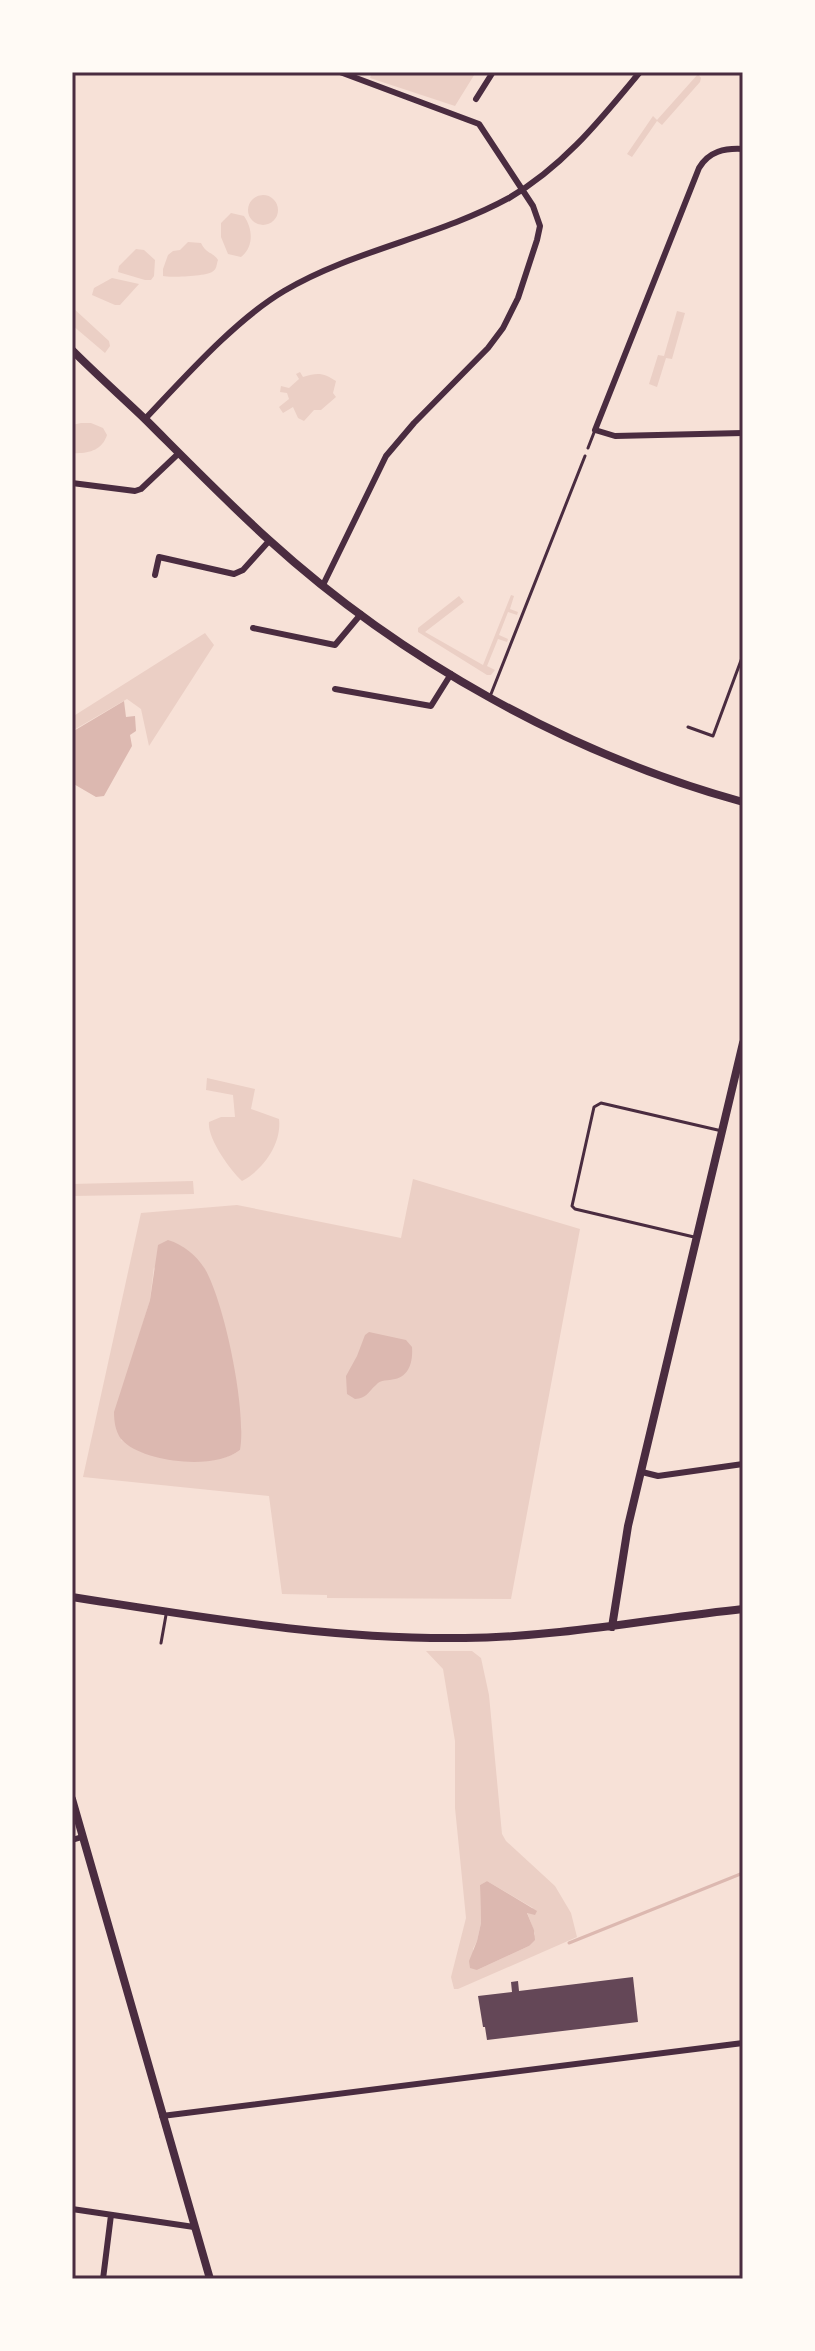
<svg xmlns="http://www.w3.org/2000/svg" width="815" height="2351" viewBox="0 0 815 2351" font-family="'Fira Sans Condensed',sans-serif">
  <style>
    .green { fill: #ebcfc5; fill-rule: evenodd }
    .water { fill: #dcb8b0 }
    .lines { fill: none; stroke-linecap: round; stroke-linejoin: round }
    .stream { stroke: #dcb8b0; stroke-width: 3 }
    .building { fill: #644757 }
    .service { stroke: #4a2c40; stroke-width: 3 }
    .minor { stroke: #4a2c40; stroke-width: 6 }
    .tertiary { stroke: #4a2c40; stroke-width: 8 }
    .neatline { fill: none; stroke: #4a2c40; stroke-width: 3 }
  </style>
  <rect width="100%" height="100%" fill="#f7e1d7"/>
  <path class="green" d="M 372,72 L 476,72 L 455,106 L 370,78 Z
    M 698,74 L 701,78 L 700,82 L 662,125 L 657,121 L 632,157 L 627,154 L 653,116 L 657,120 Z
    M248 210a15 15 0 1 1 30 0a15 15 0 1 1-30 0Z
    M 231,213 L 244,216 C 253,229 254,247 241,257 L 228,254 L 221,237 L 221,223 Z
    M 188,242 L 201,243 C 207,255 212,251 218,260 C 216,266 217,269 212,272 C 206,276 170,278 163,276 L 163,269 L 168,255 L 173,251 L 180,250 Z
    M 136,249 L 144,250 L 155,260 L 154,276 L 151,280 L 145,280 L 118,272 L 119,266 Z
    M 112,278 L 139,284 L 120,305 L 115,305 L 92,295 L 94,288 Z
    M 72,307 L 109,341 L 110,346 L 105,353 L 72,325 Z
    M 677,311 L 685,313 L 672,359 L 666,358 L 657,387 L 649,384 L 658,355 L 664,356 Z
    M 300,372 L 303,377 C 318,372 324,373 336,381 L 333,393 L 336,397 L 321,410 L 314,410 L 304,421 L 298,418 L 293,407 L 283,413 L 279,407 L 289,399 L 287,393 L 280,392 L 281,386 L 289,388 L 299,379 L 296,374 Z
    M 81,423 L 91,423 L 103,428 L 107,435 C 102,451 87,454 72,453 L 72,425 Z
    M 511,595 L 514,596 L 510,609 L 518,612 L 517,615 L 508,612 L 499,635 L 508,639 L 507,642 L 498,639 L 487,666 L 495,670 L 491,675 L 487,675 L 418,632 L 418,628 L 459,596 L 464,602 L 425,632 L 483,665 Z
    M 205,633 L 214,645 L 149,746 L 141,709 L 127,699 L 72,731 L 72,717 Z
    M 207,1078 L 255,1089 L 251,1109 L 279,1119 C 282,1144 263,1170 242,1181 C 230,1170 207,1138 209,1122 L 221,1117 L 235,1117 L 233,1095 L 206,1090 Z
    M 413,1179 L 580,1229 L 511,1599 L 327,1598 L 327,1595 L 282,1594 L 269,1496 L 83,1477 L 141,1213 L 237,1205 L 401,1238 ZM 154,1267 L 240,1450 C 215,1470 147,1457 121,1440 L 121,1395 L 150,1300 Z
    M 193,1181 L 194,1194 L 72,1196 L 72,1184 Z
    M 426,1651 L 472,1651 L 481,1658 L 489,1695 L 502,1834 L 506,1841 L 555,1886 L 571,1913 L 577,1937 L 458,1989 L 454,1989 L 451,1977 L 466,1918 L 455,1808 L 455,1741 L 443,1669 ZM 487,1881 L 533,1908 L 527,1912 L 535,1934 L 529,1946 L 477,1970 L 473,1949 L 477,1941 L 481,1923 L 480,1885 Z"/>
  <path class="water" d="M 124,701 L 126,717 L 135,716 L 136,731 L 130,735 L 132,746 L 104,796 L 96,797 L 72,783 L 72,732 Z
    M 168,1240 C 184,1245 196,1255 205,1269 C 225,1304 247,1411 240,1450 C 216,1470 147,1463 124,1442 C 116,1435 114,1423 114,1412 L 150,1300 L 158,1245 Z
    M 369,1332 L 406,1340 L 412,1347 C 413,1360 410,1376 395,1379 C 388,1381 381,1379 376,1385 C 367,1393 367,1398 355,1399 L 347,1394 L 346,1376 L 357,1356 L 365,1335 Z
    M 487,1881 L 537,1911 L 535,1915 L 527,1913 L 534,1930 L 535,1940 L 529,1946 L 477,1970 L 470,1968 L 469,1961 L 477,1941 L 481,1923 L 480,1885 Z"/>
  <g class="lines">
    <path class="stream" d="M 569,1943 L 743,1873"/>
  </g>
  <path class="building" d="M 633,1977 L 638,2022 L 487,2040 L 485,2027 L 483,2027 L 478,1996 L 512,1992 L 511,1982 L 518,1981 L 519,1991 Z"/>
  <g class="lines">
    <path class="service" d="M 588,448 L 595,430
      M 491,694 L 585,456
      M 688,727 L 713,736 L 743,655
      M 694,1237 L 575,1209 L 572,1206 L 594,1107 L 601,1103 L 722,1131
      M 161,1643 L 166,1615"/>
    <path class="minor" d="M 476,99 L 493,72
      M 743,149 C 725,148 709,151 699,168 L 595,430 L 615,436 L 743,433
      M 145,419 C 184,378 235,320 284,291 C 353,250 438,237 509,198 C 563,167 601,119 640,72
      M 72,483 L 135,491 L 141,489 L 179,453
      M 155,575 L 159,557 L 234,574 L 243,570 L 269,541
      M 323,585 L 386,456 L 414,423 L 488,348 L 503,328 L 518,298 L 537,240 L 540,226 L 533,206 L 479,124 L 340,72
      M 253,628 L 335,645 L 361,614
      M 335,689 L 431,706 L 451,674
      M 642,1472 L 658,1476 L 743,1464
      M 72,1840 L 82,1837
      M 162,2116 L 743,2043
      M 72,2209 L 194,2227
      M 103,2279 L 111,2215"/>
    <path class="tertiary" d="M 72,350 C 97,375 122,397 147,421 C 187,461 227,502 269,540 C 401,660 571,755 743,802
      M 72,1597 C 202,1617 332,1640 465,1638 C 559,1637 650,1619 743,1609
      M 612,1627 L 628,1526 L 743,1043
      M 72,1799 L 210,2279"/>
  </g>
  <rect width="815" height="2351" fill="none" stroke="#fffaf5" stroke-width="148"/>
  <rect x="74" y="74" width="667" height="2203" class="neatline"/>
</svg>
